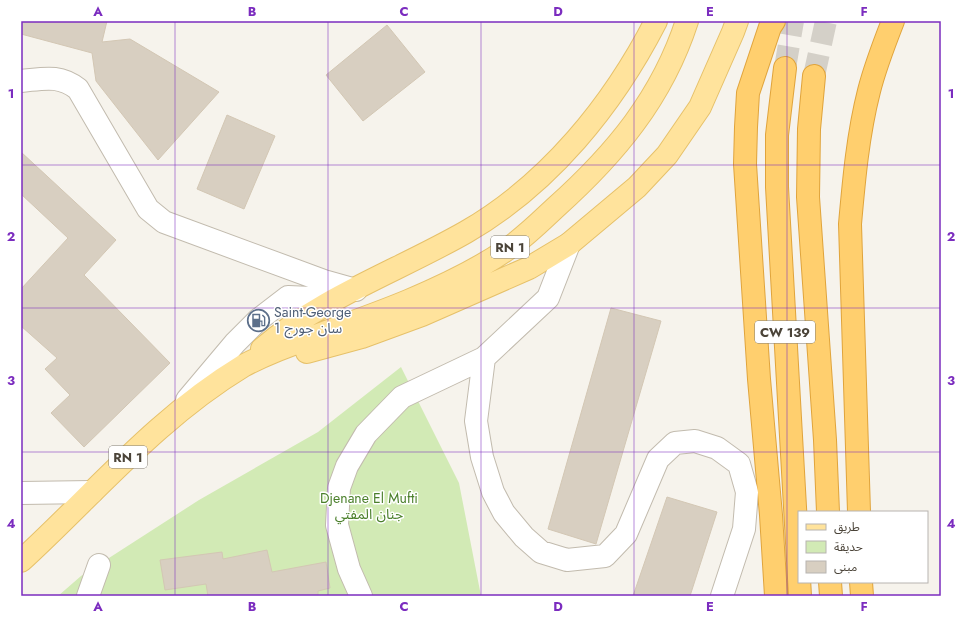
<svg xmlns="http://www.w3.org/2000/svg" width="962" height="617" viewBox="0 0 962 617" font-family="Jost,'Noto Sans Arabic',sans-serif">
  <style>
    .green { fill: #d2eab5 }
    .building { fill: #d8cfc1; stroke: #d3c7b4 }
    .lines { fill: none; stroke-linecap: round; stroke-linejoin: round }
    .highway-tunnel { stroke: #d4d0c8; stroke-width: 22; stroke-dasharray: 22 11; stroke-linecap: butt }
    .minor-casing { stroke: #c2bbae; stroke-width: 24 }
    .major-casing { stroke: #e6c16a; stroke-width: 24 }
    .highway-casing { stroke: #e0a43c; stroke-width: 24 }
    .minor { stroke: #fff; stroke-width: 22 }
    .major { stroke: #ffe39c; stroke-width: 22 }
    .highway { stroke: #ffcf6e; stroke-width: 22 }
    .grid { fill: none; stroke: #7b2cbf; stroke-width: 1; stroke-opacity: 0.55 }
    .labels { text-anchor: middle; stroke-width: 3; stroke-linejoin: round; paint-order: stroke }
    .shield { fill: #fff; stroke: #817c74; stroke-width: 1 }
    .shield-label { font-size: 13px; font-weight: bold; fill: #4b4439 }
    .service-label { font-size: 14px; fill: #4e5e75; stroke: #fff; text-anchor: start }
    .park-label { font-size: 14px; fill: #4a7f2a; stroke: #fff }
    .neatline { fill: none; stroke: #7b2cbf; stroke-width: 1.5 }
    .grid-label { font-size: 13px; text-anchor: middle; font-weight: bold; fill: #7b2cbf }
  </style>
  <rect width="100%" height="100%" fill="#f6f3ec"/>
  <path class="green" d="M 401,367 L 459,483 L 481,596 L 58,596 L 81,576 L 199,500 L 318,432 Z"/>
  <path class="building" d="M 21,21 L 107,21 L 102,42 L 130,39 L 219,92 L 158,160 L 96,81 L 92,53 L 21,34 Z
    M 387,25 L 425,72 L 363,121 L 326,75 Z
    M 227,115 L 275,136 L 244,209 L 197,189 Z
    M 21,152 L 116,240 L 84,275 L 170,363 L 84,447 L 51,413 L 70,395 L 45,369 L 57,358 L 21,326 L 21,289 L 68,238 L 21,194 Z
    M 611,308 L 661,321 L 596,544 L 548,529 Z
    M 667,497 L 717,512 L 690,596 L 633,596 Z
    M 267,550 L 272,572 L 326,562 L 330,588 L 318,591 L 318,596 L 208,596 L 206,584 L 165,590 L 160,560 L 222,552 L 223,559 Z"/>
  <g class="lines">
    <path class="highway-tunnel" d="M 785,68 L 793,21
      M 814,76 L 826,21"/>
    <defs>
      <path id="minor" d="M 21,81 C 43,79 59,74 78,89 L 148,209 L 164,222 L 324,281 L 356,290
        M 484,358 L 476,421 L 482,457 L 493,492 L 504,513 L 524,537 L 541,552 L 567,560 L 605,556 L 626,534 L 658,459 L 675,443 L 695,441 L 717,448 L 739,464 L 747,492 L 744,529 L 722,596
        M 187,400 L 235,343 L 258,320 L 288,297 L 334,299
        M 21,493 L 92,492
        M 88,596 L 99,565
        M 361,596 L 349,569 L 337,525 L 339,488 L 347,466 L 366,434 L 402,397 L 484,358 L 548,298 L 569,244"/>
      <path id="major" d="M 262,349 C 322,297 398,271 466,232 C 549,184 613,105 656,21
        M 307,352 L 362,337 L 422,315 L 529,268 L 569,244 L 637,187 L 667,155 L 700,107 L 733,32 L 737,21
        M 21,561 C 94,494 157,418 243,366 C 265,354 289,345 313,337 C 344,325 377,314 408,301 C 441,287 476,271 506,250 C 524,238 540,222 556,207 C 615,154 662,98 687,21"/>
      <path id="highway" d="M 774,21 L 770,27 L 748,93 L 746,127 L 745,164 L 759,379 L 771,515 L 776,596
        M 785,68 L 777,135 L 777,187 L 800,596
        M 814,76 L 809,129 L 808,197 L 825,440 L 828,512
        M 859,512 L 850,224 C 854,179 858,134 869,91 C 875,67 884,44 893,21
        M 830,582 L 831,596
        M 861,582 L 862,596"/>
    </defs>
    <use href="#minor" class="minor-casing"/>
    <use href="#major" class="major-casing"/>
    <use href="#highway" class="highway-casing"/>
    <use href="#minor" class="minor"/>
    <use href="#major" class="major"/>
    <use href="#highway" class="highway"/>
  </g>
  <path class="grid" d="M 175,21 L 175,596M 328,21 L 328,596M 481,21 L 481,596M 634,21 L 634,596M 787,21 L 787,596M 21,165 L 941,165M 21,308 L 941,308M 21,452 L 941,452"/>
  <defs>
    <symbol id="fuel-ring" viewBox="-11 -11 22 22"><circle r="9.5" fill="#fff" stroke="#5c6f8a" stroke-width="1.5"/><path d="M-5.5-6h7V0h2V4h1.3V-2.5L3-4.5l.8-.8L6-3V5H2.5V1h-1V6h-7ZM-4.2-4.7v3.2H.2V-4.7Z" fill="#5c6f8a"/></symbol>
  </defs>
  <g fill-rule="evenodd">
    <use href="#fuel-ring" x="246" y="308" width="25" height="25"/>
  </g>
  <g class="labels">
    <g class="shield">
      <rect x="491" y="236" width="38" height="22" rx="3"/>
      <rect x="755" y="321" width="60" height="22" rx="3"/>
      <rect x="109" y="446" width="38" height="22" rx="3"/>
    </g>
    <g class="shield-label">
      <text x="510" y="252">RN 1</text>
      <text x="785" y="337">CW 139</text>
      <text x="128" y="462">RN 1</text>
    </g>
    <g class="service-label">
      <text x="274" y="317">Saint-George<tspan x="274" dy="16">1 سان جورج</tspan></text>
    </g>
    <g class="park-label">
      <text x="369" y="503">Djenane El Mufti<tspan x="369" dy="16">جنان المفتي</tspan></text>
    </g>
  </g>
  <rect width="962" height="617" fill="none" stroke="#ffffff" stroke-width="44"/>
  <rect x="798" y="511" width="130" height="72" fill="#ffffff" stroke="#b7b4b0"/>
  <rect x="806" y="524" width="20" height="6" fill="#ffe39c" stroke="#b7b4b0"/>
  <text x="834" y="531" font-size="12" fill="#4b4439">طريق</text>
  <rect x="806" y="541" width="20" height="12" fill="#d2eab5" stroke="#b7b4b0"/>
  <text x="834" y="551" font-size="12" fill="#4b4439">حديقة</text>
  <rect x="806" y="561" width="20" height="12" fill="#d8cfc1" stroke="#b7b4b0"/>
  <text x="834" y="571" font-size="12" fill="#4b4439">مبنى</text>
  <rect x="22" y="22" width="918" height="573" class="neatline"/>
  <g class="grid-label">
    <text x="98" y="16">A</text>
    <text x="252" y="16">B</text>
    <text x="404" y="16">C</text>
    <text x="558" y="16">D</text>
    <text x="710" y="16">E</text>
    <text x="864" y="16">F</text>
    <text x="11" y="98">1</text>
    <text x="951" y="98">1</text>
    <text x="11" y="241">2</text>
    <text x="951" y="241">2</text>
    <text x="11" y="385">3</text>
    <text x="951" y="385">3</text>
    <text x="11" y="528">4</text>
    <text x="951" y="528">4</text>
    <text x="98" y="611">A</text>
    <text x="252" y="611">B</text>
    <text x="404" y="611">C</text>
    <text x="558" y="611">D</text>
    <text x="710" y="611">E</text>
    <text x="864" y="611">F</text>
  </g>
</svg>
